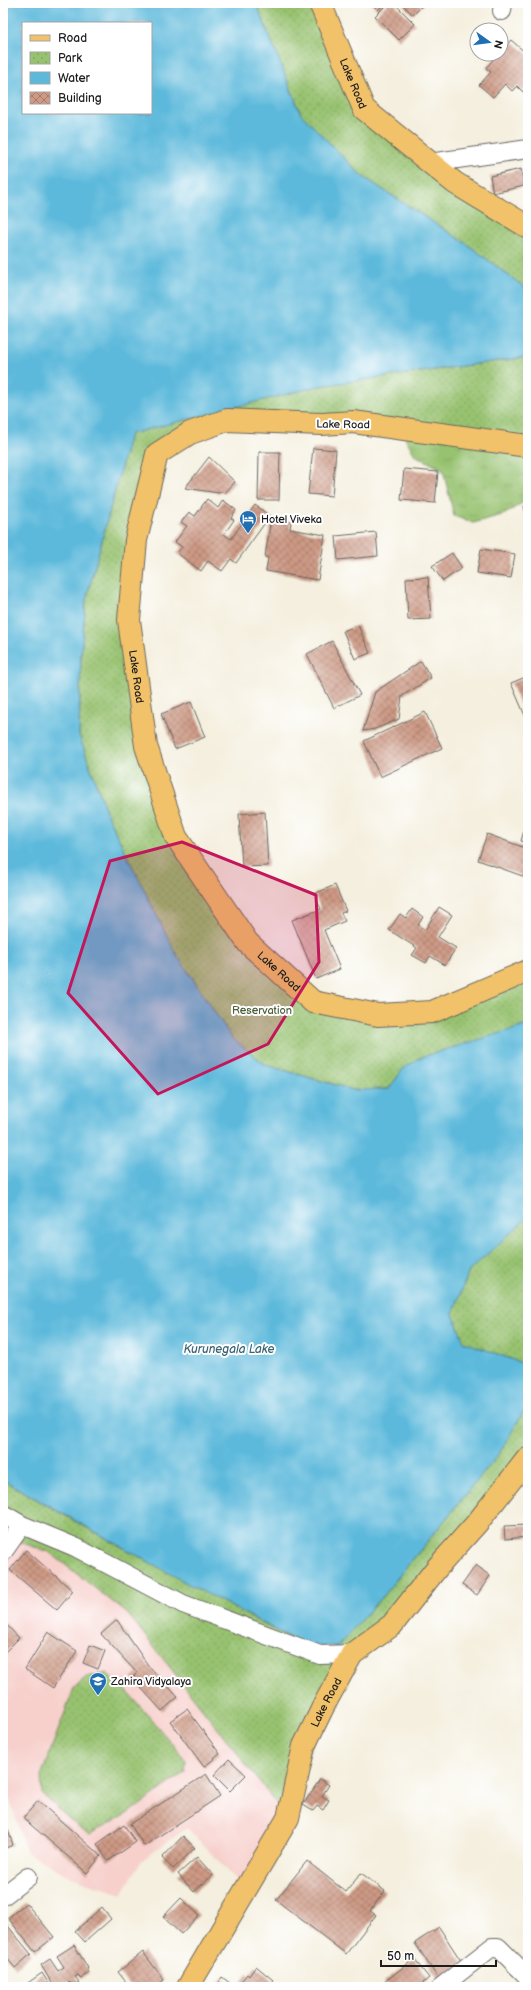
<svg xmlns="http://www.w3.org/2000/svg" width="531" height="1990" viewBox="0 0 531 1990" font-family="'Balsamiq Sans',sans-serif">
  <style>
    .built { fill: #f7d0cc }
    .grass { fill: url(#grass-tufts); stroke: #5a6f46 }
    .park { fill: url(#park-dots); stroke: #5a6f46 }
    .water { fill: #5db9db; stroke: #3c6a7c; fill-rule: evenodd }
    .building { fill: url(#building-cross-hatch) }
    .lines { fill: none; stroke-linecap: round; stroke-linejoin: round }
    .minor-casing { stroke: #686660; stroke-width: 20 }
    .major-casing { stroke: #686660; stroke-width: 24 }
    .minor { stroke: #fff; stroke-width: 18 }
    .major { stroke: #f2c26a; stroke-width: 22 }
    .marked { fill: #c2185b; fill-opacity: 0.2; stroke: #c2185b; stroke-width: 3; stroke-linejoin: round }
    .labels { text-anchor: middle; stroke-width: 4; stroke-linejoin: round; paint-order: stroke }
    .street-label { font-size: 11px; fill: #1c1c1c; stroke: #fff }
    .poi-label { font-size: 11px; fill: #1c1c1c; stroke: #fff; text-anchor: start }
    .park-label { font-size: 11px; fill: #4d5e3e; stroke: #fff }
    .water-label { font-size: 12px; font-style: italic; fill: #396372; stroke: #fff }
  </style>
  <defs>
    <pattern id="grass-tufts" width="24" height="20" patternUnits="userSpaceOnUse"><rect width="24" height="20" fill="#97c270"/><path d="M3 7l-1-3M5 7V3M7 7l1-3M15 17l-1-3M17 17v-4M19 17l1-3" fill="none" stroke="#82a660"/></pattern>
    <pattern id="park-dots" width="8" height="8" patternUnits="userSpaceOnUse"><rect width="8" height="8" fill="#97c270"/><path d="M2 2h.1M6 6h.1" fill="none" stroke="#82a660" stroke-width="1.8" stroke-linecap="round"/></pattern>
    <pattern id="building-cross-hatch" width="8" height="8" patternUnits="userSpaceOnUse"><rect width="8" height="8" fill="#ce9a85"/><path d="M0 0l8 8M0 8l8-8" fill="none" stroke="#a67d6c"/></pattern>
  </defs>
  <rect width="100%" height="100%" fill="#fff"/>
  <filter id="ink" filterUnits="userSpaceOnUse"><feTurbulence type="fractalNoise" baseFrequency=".025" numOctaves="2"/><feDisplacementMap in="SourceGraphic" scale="8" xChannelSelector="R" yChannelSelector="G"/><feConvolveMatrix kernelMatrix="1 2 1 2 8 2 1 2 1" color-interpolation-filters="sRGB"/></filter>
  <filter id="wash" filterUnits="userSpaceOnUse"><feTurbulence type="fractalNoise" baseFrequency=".012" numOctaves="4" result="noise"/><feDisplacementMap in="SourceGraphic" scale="16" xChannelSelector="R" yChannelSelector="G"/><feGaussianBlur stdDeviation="0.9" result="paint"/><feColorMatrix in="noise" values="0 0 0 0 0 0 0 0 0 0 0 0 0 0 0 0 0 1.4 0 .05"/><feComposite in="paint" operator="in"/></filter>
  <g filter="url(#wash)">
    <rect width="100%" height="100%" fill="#f4efde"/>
    <path class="built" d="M 11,1539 L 49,1552 L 128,1614 L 288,1818 L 246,1890 L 187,1828 L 142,1860 L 122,1894 L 71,1877 L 27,1853 L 3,1779 L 3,1556 Z"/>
    <path class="grass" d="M 528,421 L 528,499 L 505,514 L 473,523 L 454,516 L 443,470 L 415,455 L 399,427 Z"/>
    <path class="park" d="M 256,3 L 320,3 L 364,109 L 528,227 L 528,290 L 467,244 L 362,176 L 301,114 Z
      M 528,357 L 528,446 L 227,420 L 157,454 L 129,620 L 176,837 L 248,943 L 313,1002 L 432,1012 L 528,971 L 528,1025 L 483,1039 L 403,1069 L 389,1089 L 353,1090 L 266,1065 L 232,1038 L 175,952 L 108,817 L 79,735 L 81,654 L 86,600 L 130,433 L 319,386 Z
      M 528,1217 L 528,1377 L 522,1363 L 464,1342 L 453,1314 L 469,1271 Z
      M 528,1398 L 528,1458 L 352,1655 L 324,1705 L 288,1818 L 128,1614 L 49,1552 L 11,1539 L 3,1539 L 3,1480 L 85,1527 L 320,1655 L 338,1646 L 386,1592 L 499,1454 L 525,1409 Z
      M 107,1673 L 128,1692 L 186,1760 L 185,1772 L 132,1811 L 90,1834 L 76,1825 L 42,1794 L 41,1776 L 74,1688 L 86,1677 Z"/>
    <path class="water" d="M 3,3 L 256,3 L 301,114 L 362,176 L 467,244 L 528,290 L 528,357 L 319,386 L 130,434 L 86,600 L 81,654 L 79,735 L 108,817 L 175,952 L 232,1038 L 266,1065 L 353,1090 L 389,1089 L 403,1069 L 421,1057 L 528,1025 L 528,1217 L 469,1271 L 453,1314 L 464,1342 L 522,1363 L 528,1377 L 528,1398 L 525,1409 L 499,1454 L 386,1592 L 338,1646 L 316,1647 L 295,1640 L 190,1585 L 3,1480 ZM 23,23 L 151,23 L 151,113 L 23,113 Z"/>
    <g id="blocks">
      <path class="building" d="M 371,3 L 385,3 L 378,10 Z
        M 388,3 L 394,3 L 415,24 L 399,40 L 375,16 Z
        M 401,3 L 425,3 L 413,15 Z
        M 511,40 L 528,55 L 528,87 L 523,92 L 517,86 L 512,91 L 505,84 L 493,97 L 479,85 L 491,72 L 486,68 L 498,54 L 501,54 L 501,51 Z
        M 521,169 L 524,186 L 493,193 L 490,176 Z
        M 313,448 L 336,450 L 332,496 L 308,494 Z
        M 259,452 L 280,452 L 279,500 L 258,500 Z
        M 209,457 L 235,482 L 224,494 L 221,491 L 219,493 L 185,488 Z
        M 404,469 L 438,472 L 435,503 L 401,500 Z
        M 207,499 L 218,508 L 223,500 L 236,510 L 231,518 L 234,520 L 224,534 L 231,539 L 255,505 L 270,516 L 236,563 L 231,559 L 222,571 L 208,561 L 201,571 L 177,553 L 182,547 L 175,542 L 187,526 L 181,522 L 189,512 L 195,516 Z
        M 528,505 L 528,521 L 527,521 L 524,506 Z
        M 271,519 L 291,522 L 290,529 L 325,535 L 318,580 L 266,571 L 268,558 L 265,557 Z
        M 376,532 L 378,556 L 338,560 L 336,536 Z
        M 481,549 L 515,554 L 511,578 L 477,573 Z
        M 452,553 L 462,568 L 443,581 L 432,566 Z
        M 428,577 L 431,619 L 408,620 L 406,578 Z
        M 358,625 L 370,653 L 355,659 L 343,631 Z
        M 332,641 L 360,695 L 334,708 L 307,654 Z
        M 421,661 L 431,678 L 402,696 L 399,719 L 375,729 L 363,731 L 375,692 Z
        M 528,676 L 528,717 L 526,718 L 511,683 Z
        M 191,702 L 205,737 L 175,749 L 161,714 Z
        M 425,712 L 442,748 L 380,777 L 364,741 Z
        M 265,812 L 268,866 L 242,867 L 239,814 Z
        M 526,824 L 528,825 L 528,843 L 521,841 Z
        M 487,834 L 528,849 L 528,878 L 478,860 Z
        M 335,885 L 346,911 L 341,913 L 345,921 L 324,930 L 340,969 L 316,979 L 292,920 L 321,909 L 314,894 Z
        M 439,907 L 452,915 L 438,937 L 456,948 L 445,965 L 430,956 L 426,963 L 412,955 L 417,948 L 389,930 L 400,914 L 406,918 L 412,909 L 423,917 L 418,925 L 425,930 Z
        M 528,1525 L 528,1537 L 505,1539 L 504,1526 Z
        M 26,1550 L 73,1591 L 57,1610 L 10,1570 Z
        M 476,1565 L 490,1576 L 477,1595 L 462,1585 Z
        M 117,1620 L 147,1664 L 178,1697 L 162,1711 L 132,1678 L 137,1673 L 101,1634 Z
        M 3,1621 L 19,1638 L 3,1654 Z
        M 48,1632 L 77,1651 L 53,1688 L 25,1669 Z
        M 90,1645 L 105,1651 L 98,1669 L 83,1663 Z
        M 187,1709 L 220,1754 L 204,1767 L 170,1721 Z
        M 229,1759 L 246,1775 L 230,1791 L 214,1775 Z
        M 206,1774 L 220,1796 L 144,1846 L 130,1824 Z
        M 320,1779 L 329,1785 L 322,1796 L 329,1800 L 323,1810 L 317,1806 L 313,1811 L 303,1805 Z
        M 38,1801 L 101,1856 L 87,1873 L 23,1818 Z
        M 3,1821 L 5,1821 L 13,1845 L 3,1849 Z
        M 124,1825 L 136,1842 L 108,1861 L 97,1844 Z
        M 183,1836 L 195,1848 L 173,1869 L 162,1858 Z
        M 197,1857 L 213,1875 L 194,1892 L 178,1874 Z
        M 307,1861 L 346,1892 L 361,1873 L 385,1891 L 370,1911 L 376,1915 L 346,1954 L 276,1900 Z
        M 181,1898 L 199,1915 L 181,1934 L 163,1917 Z
        M 26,1903 L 54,1937 L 35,1952 L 8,1918 Z
        M 102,1907 L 111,1919 L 85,1942 L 75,1931 Z
        M 3,1920 L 31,1954 L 15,1968 L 3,1953 Z
        M 439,1927 L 463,1964 L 439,1980 L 415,1943 Z
        M 74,1945 L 88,1968 L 87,1969 L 89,1973 L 81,1978 L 78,1975 L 75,1977 L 79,1982 L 73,1986 L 69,1981 L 63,1987 L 54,1987 L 41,1965 L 50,1959 L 58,1971 L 64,1967 L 57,1956 Z
        M 143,1952 L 164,1980 L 155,1987 L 130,1987 L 118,1972 Z
        M 414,1959 L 429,1978 L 418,1987 L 388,1987 L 384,1982 Z
        M 256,1966 L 273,1980 L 267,1987 L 237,1987 L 247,1974 L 249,1976 Z
        M 42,1973 L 51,1987 L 22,1987 Z
        M 222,1977 L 235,1987 L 214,1987 Z"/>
    </g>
  </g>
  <g filter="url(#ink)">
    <use href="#blocks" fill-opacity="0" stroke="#686660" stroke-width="1"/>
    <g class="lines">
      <defs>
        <path id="minor" d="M 502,11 L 503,3
          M 429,163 L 528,149
          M 3,1514 L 22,1525 L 75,1547 L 183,1604 L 320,1655 L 352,1654
          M 3,1552 L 22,1525
          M 3,1896 L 28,1877
          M 441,1987 L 492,1947 L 498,1947 L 528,1977"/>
        <g id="major">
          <path id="s1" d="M 320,3 L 364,109 L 455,183 L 528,227"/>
          <path id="s2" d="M 528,446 L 353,422 L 322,424 L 227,420 L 190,433 L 157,454 L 136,540 L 129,620 L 146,746 L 176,837 L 248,943 L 313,1002 L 378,1015 L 432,1012 L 528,971"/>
          <path id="s3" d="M 188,1987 L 288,1818 L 304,1746 L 324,1705 L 352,1654 L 392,1625 L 436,1569 L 477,1523 L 528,1458"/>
        </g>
      </defs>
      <use href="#minor" class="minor-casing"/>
      <use href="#major" class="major-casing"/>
      <use href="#minor" class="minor"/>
      <use href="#major" class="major"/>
    </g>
  </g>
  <path class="marked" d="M 182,842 L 316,895 L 319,962 L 268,1044 L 158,1094 L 68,993 L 110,861 Z"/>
  <defs>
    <symbol id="hotel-pin" viewBox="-11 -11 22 30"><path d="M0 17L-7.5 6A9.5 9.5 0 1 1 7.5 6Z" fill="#1f6fb2" stroke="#fff"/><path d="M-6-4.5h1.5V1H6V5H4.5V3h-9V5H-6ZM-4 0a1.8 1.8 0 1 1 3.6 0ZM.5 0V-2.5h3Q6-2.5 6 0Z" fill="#fff"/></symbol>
    <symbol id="school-pin" viewBox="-11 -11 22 30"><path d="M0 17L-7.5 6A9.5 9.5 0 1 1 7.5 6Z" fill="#1f6fb2" stroke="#fff"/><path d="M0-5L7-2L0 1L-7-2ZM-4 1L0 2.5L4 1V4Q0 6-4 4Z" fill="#fff"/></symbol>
  </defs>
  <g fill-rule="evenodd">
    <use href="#hotel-pin" x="238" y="509" width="20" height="27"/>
    <use href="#school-pin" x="88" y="1671" width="20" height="27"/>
  </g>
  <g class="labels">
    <g class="street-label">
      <text dy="4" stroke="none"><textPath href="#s1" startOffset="87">Lake Road</textPath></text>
      <text transform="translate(343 424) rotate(1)" y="4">Lake Road</text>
      <text dy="4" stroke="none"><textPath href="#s2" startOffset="607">Lake Road</textPath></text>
      <text dy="4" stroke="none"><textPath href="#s2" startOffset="943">Lake Road</textPath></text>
      <text dy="4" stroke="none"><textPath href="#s3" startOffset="319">Lake Road</textPath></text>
    </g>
    <g class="poi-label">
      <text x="261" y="523">Hotel Viveka</text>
      <text x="111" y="1685">Zahira Vidyalaya</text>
    </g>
    <g class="park-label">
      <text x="262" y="1014">Reservation</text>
    </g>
    <g class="water-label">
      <text x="229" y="1353">Kurunegala Lake</text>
    </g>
  </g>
  <rect width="531" height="1990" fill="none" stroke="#fff" stroke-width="16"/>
  <rect x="22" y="22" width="130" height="92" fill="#ffffff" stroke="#a4a4a4"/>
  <rect x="30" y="35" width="20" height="6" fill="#f2c26a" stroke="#a4a4a4"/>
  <text x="58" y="42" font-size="12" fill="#1c1c1c">Road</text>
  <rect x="30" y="52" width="20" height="12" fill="url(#park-dots)" stroke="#a4a4a4"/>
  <text x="58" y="62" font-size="12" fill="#1c1c1c">Park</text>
  <rect x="30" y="72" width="20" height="12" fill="#5db9db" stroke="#a4a4a4"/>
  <text x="58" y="82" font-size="12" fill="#1c1c1c">Water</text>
  <rect x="30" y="92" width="20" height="12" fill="url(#building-cross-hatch)" stroke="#a4a4a4"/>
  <text x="58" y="102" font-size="12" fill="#1c1c1c">Building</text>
  <g transform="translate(489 42) rotate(104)"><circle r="19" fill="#ffffff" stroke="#a4a4a4"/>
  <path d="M0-3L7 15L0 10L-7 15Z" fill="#1f6fb2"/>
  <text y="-6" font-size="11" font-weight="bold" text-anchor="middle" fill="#1c1c1c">N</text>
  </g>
  <path d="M381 1960v6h115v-6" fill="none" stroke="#1c1c1c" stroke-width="2"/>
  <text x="387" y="1960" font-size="12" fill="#1c1c1c" stroke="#ffffff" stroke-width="3" paint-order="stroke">50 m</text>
</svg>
